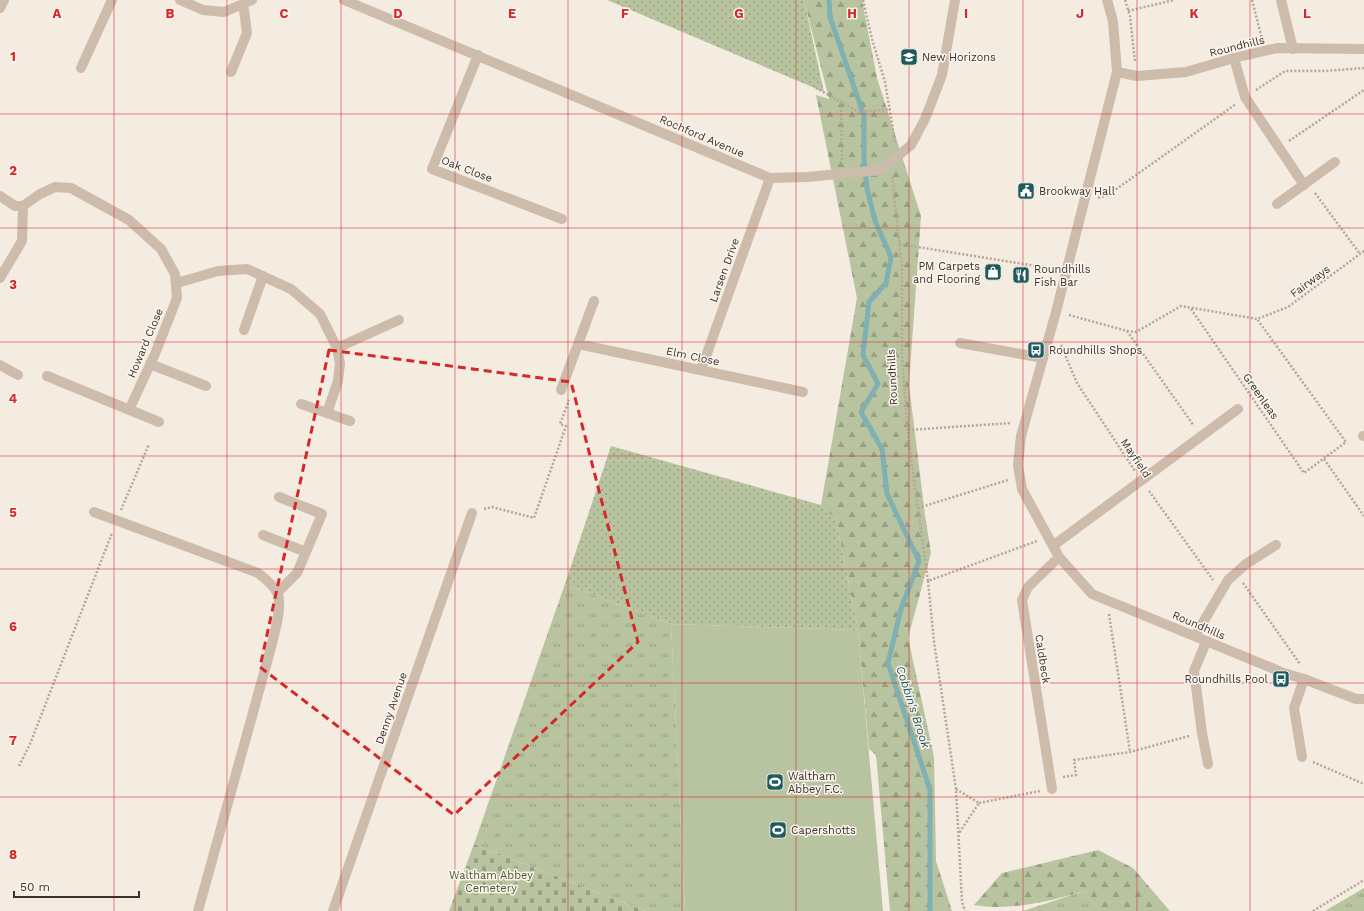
<svg xmlns="http://www.w3.org/2000/svg" width="1364" height="911" viewBox="0 0 1364 911" font-family="'Work Sans',sans-serif">
  <style>
    .grass { fill: url(#grass-tufts) }
    .forest { fill: url(#forest-firs) }
    .cemetery { fill: url(#cemetery-stones) }
    .park { fill: url(#park-dots) }
    .pitch { fill: #b8c4a0 }
    .lines { fill: none; stroke-linecap: round; stroke-linejoin: round }
    .stream { stroke: #7fb0b2; stroke-width: 5 }
    .path { stroke: #b9a596; stroke-width: 2.5; stroke-dasharray: 2 2; stroke-linecap: butt }
    .service { stroke: #cdbbac; stroke-width: 10 }
    .minor { stroke: #cdbbac; stroke-width: 10 }
    .tertiary { stroke: #cdbbac; stroke-width: 10 }
    .marked { fill: none; stroke: #d62828; stroke-width: 3; stroke-dasharray: 8 5; stroke-linejoin: round }
    .grid { fill: none; stroke: #d62828; stroke-width: 1; stroke-opacity: 0.55 }
    .labels { text-anchor: middle; stroke-width: 3; stroke-linejoin: round; paint-order: stroke }
    .street-label { font-size: 11px; fill: #3b302b; stroke: #fbf5ee }
    .poi-label { font-size: 11px; fill: #3b302b; stroke: #fbf5ee; text-anchor: start }
    .park-label { font-size: 11px; fill: #4a5a2e; stroke: #fbf5ee }
    .water-label { font-size: 12px; font-style: italic; fill: #1f5a5e; stroke: #fbf5ee }
    .grid-label { font-size: 13px; text-anchor: middle; font-weight: bold; fill: #d62828; stroke: #fbf5ee; stroke-width: 3; stroke-linejoin: round; paint-order: stroke }
  </style>
  <defs>
    <pattern id="grass-tufts" width="24" height="20" patternUnits="userSpaceOnUse"><rect width="24" height="20" fill="#b8c4a0"/><path d="M3 7l-1-3M5 7V3M7 7l1-3M15 17l-1-3M17 17v-4M19 17l1-3" fill="none" stroke="#97a083"/></pattern>
    <pattern id="forest-firs" width="22" height="20" patternUnits="userSpaceOnUse"><rect width="22" height="20" fill="#b8c4a0"/><path d="M5 1l3.5 6h-7zM16 11l3.5 6h-7z" fill="#97a083"/></pattern>
    <pattern id="cemetery-stones" width="16" height="16" patternUnits="userSpaceOnUse"><rect width="16" height="16" fill="#b8c4a0"/><path d="M2 7V4a2 2 0 0 1 4 0v3zM10 15v-3a2 2 0 0 1 4 0v3z" fill="#97a083"/></pattern>
    <pattern id="park-dots" width="8" height="8" patternUnits="userSpaceOnUse"><rect width="8" height="8" fill="#b8c4a0"/><path d="M2 2h.1M6 6h.1" fill="none" stroke="#97a083" stroke-width="1.8" stroke-linecap="round"/></pattern>
  </defs>
  <rect width="100%" height="100%" fill="#f4ebe1"/>
  <path class="grass" d="M 565,584 L 671,624 L 685,911 L 645,911 L 474,844 Z
    M 1364,888 L 1364,911 L 1325,911 Z
    M 1084,891 L 1101,911 L 1023,911 Z"/>
  <path class="forest" d="M 804,0 L 862,0 L 877,78 L 921,216 L 909,385 L 925,515 L 931,553 L 908,638 L 934,757 L 936,861 L 952,911 L 890,911 L 876,755 L 869,749 L 858,630 L 836,520 L 821,505 L 857,298 L 816,95 L 829,99 Z
    M 1098,850 L 1133,868 L 1170,911 L 1101,911 L 1084,891 C 1050,902 1007,911 974,905 L 1002,873 Z"/>
  <path class="cemetery" d="M 474,844 L 645,911 L 449,911 Z"/>
  <path class="park" d="M 607,0 L 804,0 L 824,92 Z
    M 611,446 L 821,505 L 836,520 L 858,630 L 671,624 L 565,584 Z"/>
  <path class="pitch" d="M 671,624 L 858,630 L 883,911 L 685,911 Z"/>
  <g class="lines">
    <path class="stream" d="M 829,0 L 830,17 L 864,116 L 864,159 L 867,188 L 875,221 L 891,257 L 886,283 L 869,302 L 863,355 L 878,384 L 861,412 L 882,449 L 887,494 L 919,561 L 901,609 L 888,663 L 930,790 L 930,911"/>
    <path class="path" d="M 863,0 L 872,39 L 885,82 L 895,142
      M 1125,0 L 1130,16 L 1135,62
      M 1252,0 L 1262,39
      M 1128,11 L 1174,0
      M 816,88 L 859,112 L 891,109
      M 1256,90 L 1285,71 L 1324,71 L 1364,68
      M 841,102 L 842,161
      M 1289,141 L 1364,90
      M 892,177 L 902,267 L 902,355 L 908,436 L 928,581 L 1037,541
      M 1315,193 L 1360,254
      M 1098,198 L 1108,195 L 1236,104
      M 899,244 L 1055,269
      M 1191,309 L 1304,473 L 1346,442 L 1257,319
      M 1069,315 L 1127,331 L 1136,332 L 1181,306 L 1257,319 L 1288,307 L 1364,251
      M 1127,331 L 1194,426
      M 1061,345 L 1077,383 L 1135,471
      M 908,430 L 1011,423
      M 1324,459 L 1364,516
      M 1149,491 L 1213,580
      M 918,508 L 1008,480
      M 484,509 L 492,507 L 534,518 L 566,426 L 560,424 L 569,400
      M 121,510 L 149,444
      M 928,581 L 934,642 L 956,789 L 962,902 L 965,911
      M 1243,583 L 1300,664
      M 1109,614 L 1130,752
      M 1313,762 L 1364,784
      M 19,766 L 30,744 L 112,533
      M 1063,777 L 1076,775 L 1074,760 L 1130,752 L 1189,736
      M 956,789 L 979,803 L 959,833
      M 979,803 L 1040,791
      M 1313,911 L 1364,880"/>
    <path class="service" d="M 1281,0 L 1293,49
      M 1234,58 L 1245,97 L 1304,185
      M 1277,204 L 1335,162
      M 244,330 L 263,276
      M 960,343 L 1043,358
      M 150,364 L 206,386
      M 0,365 L 18,375
      M 94,512 L 258,573 C 264,578 272,583 276,591 C 284,602 275,630 272,644 L 198,911
      M 263,535 L 306,552
      M 1054,545 L 1238,409
      M 1246,564 L 1276,545
      M 278,592 L 297,573 L 322,514 L 279,497
      M 1302,757 L 1294,708 L 1304,679"/>
    <path class="minor" d="M 180,0 L 203,10 L 224,12 L 252,0
      M 344,0 L 770,178 L 807,177 L 881,170 L 911,145 L 925,119 L 942,75 L 955,0
      M 1107,0 L 1113,21 L 1117,72 L 1056,312 L 1021,436 L 1018,465 L 1022,489 L 1059,557 L 1092,594 L 1284,673 L 1304,679 L 1356,699 L 1364,699
      M 478,55 L 432,169 L 562,219
      M 81,68 L 112,0
      M 231,72 L 247,33 L 243,3
      M 1117,72 L 1137,76 L 1186,72 L 1234,58 L 1277,48 L 1364,49
      M 0,196 L 15,206 L 23,206 L 40,194 L 55,187 L 71,188 L 129,220 L 161,249 L 175,274 L 177,298 L 155,354 L 129,410
      M 0,278 L 22,241 L 23,206
      M 177,283 L 218,271 L 247,269 L 291,289 L 320,314 L 337,348 L 340,363 L 338,381 L 327,413
      M 578,344 L 803,392
      M 337,348 L 399,320
      M 701,370 L 770,178
      M 47,376 L 159,422
      M 561,390 L 594,301
      M 301,404 L 350,421
      M 1363,436 L 1364,436
      M 1195,636 L 1228,580 L 1246,564
      M 1206,642 L 1194,671 L 1202,733 L 1208,764
      M 1052,789 L 1022,600 L 1028,587 L 1059,557
      M 333,911 L 472,513"/>
    <path class="tertiary" d="M 0,8 L 4,0"/>
  </g>
  <path class="marked" d="M 329,350 L 571,382 L 638,642 L 454,815 L 260,667 Z"/>
  <path class="grid" d="M 114,0 L 114,911M 227,0 L 227,911M 341,0 L 341,911M 455,0 L 455,911M 568,0 L 568,911M 682,0 L 682,911M 796,0 L 796,911M 909,0 L 909,911M 1023,0 L 1023,911M 1137,0 L 1137,911M 1250,0 L 1250,911M 0,114 L 1364,114M 0,228 L 1364,228M 0,342 L 1364,342M 0,456 L 1364,456M 0,569 L 1364,569M 0,683 L 1364,683M 0,797 L 1364,797"/>
  <defs>
    <symbol id="school-square" viewBox="-11 -11 22 22"><rect x="-9" y="-9" width="18" height="18" rx="4" fill="#1f5a5e" stroke="#fbf5ee"/><path d="M0-5L7-2L0 1L-7-2ZM-4 1L0 2.5L4 1V4Q0 6-4 4Z" fill="#fff"/></symbol>
    <symbol id="civic-square" viewBox="-11 -11 22 22"><rect x="-9" y="-9" width="18" height="18" rx="4" fill="#1f5a5e" stroke="#fbf5ee"/><path d="M-.6-6.5H3V-4.5H.6V-3L4-1V1h2V6H-6V1h2V-1L-.6-3ZM-1.2 2.5V6h2.4V2.5Z" fill="#fff"/></symbol>
    <symbol id="shop-square" viewBox="-11 -11 22 22"><rect x="-9" y="-9" width="18" height="18" rx="4" fill="#1f5a5e" stroke="#fbf5ee"/><path d="M-5-2.5h2.3a2.7 3.5 0 0 1 5.4 0H5L5.5 6h-11ZM-1.5-2.5h3a1.5 2.3 0 0 0-3 0Z" fill="#fff"/></symbol>
    <symbol id="restaurant-square" viewBox="-11 -11 22 22"><rect x="-9" y="-9" width="18" height="18" rx="4" fill="#1f5a5e" stroke="#fbf5ee"/><path d="M-5-6h1v4h1v-4h1v4h1v-4h1v5L-1.5 .5V6h-2V.5L-5-1ZM5-6V6H3V1.5H1.5Q1.5-4 5-6Z" fill="#fff"/></symbol>
    <symbol id="bus-square" viewBox="-11 -11 22 22"><rect x="-9" y="-9" width="18" height="18" rx="4" fill="#1f5a5e" stroke="#fbf5ee"/><path d="M-5-6H5V4H4V6H2V4H-2V6H-4V4H-5ZM-3.5-4V0h7V-4ZM-3.5 1.2v1.5H-2V1.2ZM2 1.2v1.5H3.5V1.2Z" fill="#fff"/></symbol>
    <symbol id="stadium-square" viewBox="-11 -11 22 22"><rect x="-9" y="-9" width="18" height="18" rx="4" fill="#1f5a5e" stroke="#fbf5ee"/><path d="M0-5a6.5 5 0 1 0 0 10a6.5 5 0 1 0 0-10ZM-3.5-1.8h7v3.6h-7Z" fill="#fff"/></symbol>
  </defs>
  <g fill-rule="evenodd">
    <use href="#school-square" x="899" y="47" width="20" height="20"/>
    <use href="#civic-square" x="1016" y="181" width="20" height="20"/>
    <use href="#shop-square" x="983" y="262" width="20" height="20"/>
    <use href="#restaurant-square" x="1011" y="265" width="20" height="20"/>
    <use href="#bus-square" x="1026" y="340" width="20" height="20"/>
    <use href="#bus-square" x="1271" y="669" width="20" height="20"/>
    <use href="#stadium-square" x="765" y="772" width="20" height="20"/>
    <use href="#stadium-square" x="768" y="820" width="20" height="20"/>
  </g>
  <g class="labels">
    <g class="street-label">
      <text transform="translate(1237 46) rotate(-14)" y="4">Roundhills</text>
      <text transform="translate(702 136) rotate(23)" y="4">Rochford Avenue</text>
      <text transform="translate(467 169) rotate(21)" y="4">Oak Close</text>
      <text transform="translate(724 270) rotate(-70)" y="4">Larsen Drive</text>
      <text transform="translate(1310 281) rotate(-36)" y="4">Fairways</text>
      <text transform="translate(145 343) rotate(-67)" y="4">Howard Close</text>
      <text transform="translate(693 356) rotate(12)" y="4">Elm Close</text>
      <text transform="translate(892 377) rotate(-93)" y="4">Roundhills</text>
      <text transform="translate(1261 396) rotate(55)" y="4">Greenleas</text>
      <text transform="translate(1136 458) rotate(56)" y="4">Mayfield</text>
      <text transform="translate(1199 625) rotate(23)" y="4">Roundhills</text>
      <text transform="translate(1043 659) rotate(81)" y="4">Caldbeck</text>
      <text transform="translate(391 708) rotate(-71)" y="4">Denny Avenue</text>
    </g>
    <g class="poi-label">
      <text x="922" y="61">New Horizons</text>
      <text x="1039" y="195">Brookway Hall</text>
      <text x="980" y="270" text-anchor="end">PM Carpets<tspan x="980" dy="13">and Flooring</tspan></text>
      <text x="1034" y="273">Roundhills<tspan x="1034" dy="13">Fish Bar</tspan></text>
      <text x="1049" y="354">Roundhills Shops</text>
      <text x="1268" y="683" text-anchor="end">Roundhills Pool</text>
      <text x="788" y="780">Waltham<tspan x="788" dy="13">Abbey F.C.</tspan></text>
      <text x="791" y="834">Capershotts</text>
    </g>
    <g class="park-label">
      <text x="491" y="879">Waltham Abbey<tspan x="491" dy="13">Cemetery</tspan></text>
    </g>
    <g class="water-label">
      <text transform="translate(913 707) rotate(72)" y="4">Cobbin's Brook</text>
    </g>
  </g>
  <g class="grid-label">
    <text x="57" y="18">A</text>
    <text x="170" y="18">B</text>
    <text x="284" y="18">C</text>
    <text x="398" y="18">D</text>
    <text x="512" y="18">E</text>
    <text x="625" y="18">F</text>
    <text x="739" y="18">G</text>
    <text x="852" y="18">H</text>
    <text x="966" y="18">I</text>
    <text x="1080" y="18">J</text>
    <text x="1194" y="18">K</text>
    <text x="1307" y="18">L</text>
    <text x="13" y="61">1</text>
    <text x="13" y="175">2</text>
    <text x="13" y="289">3</text>
    <text x="13" y="403">4</text>
    <text x="13" y="517">5</text>
    <text x="13" y="631">6</text>
    <text x="13" y="745">7</text>
    <text x="13" y="859">8</text>
  </g>
  <path d="M14 891v6h125v-6" fill="none" stroke="#3b302b" stroke-width="2"/>
  <text x="20" y="891" font-size="12" fill="#3b302b" stroke="#fbf5ee" stroke-width="3" paint-order="stroke">50 m</text>
</svg>
